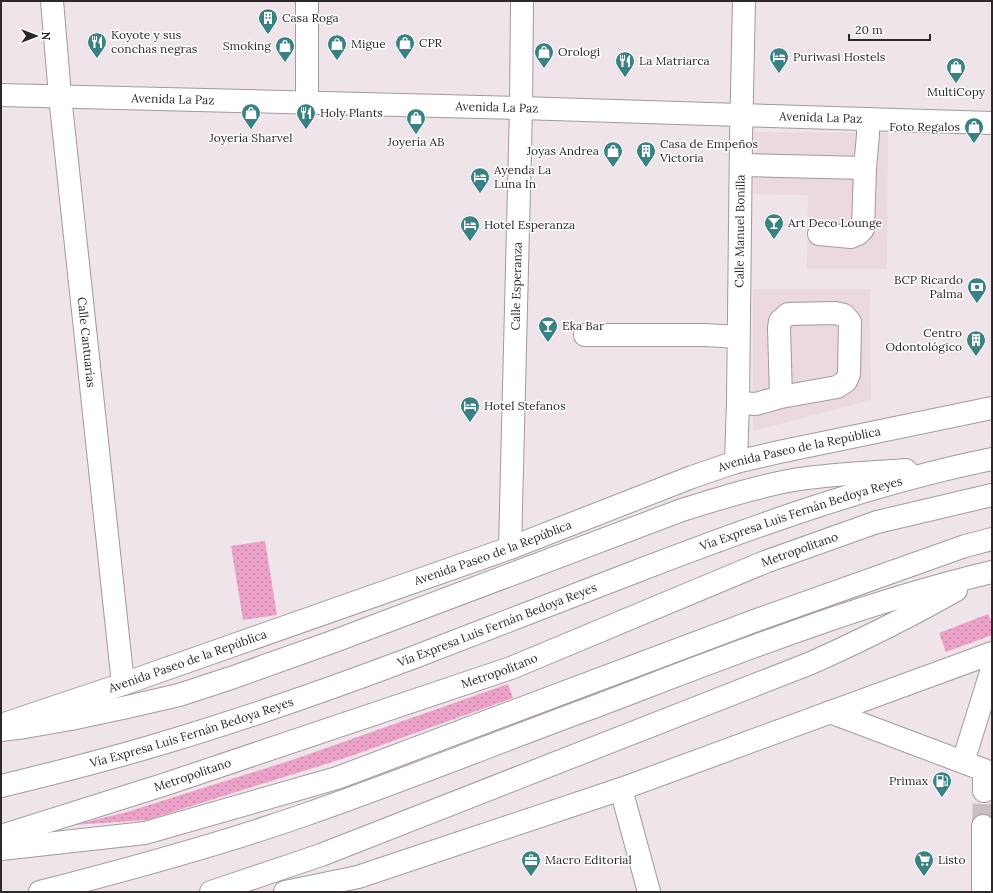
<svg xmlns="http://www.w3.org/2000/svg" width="993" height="893" viewBox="0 0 993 893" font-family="Lora,serif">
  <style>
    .built { fill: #ebd8e1 }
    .grass { fill: url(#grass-dots) }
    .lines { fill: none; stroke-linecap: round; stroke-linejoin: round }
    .minor-tunnel { stroke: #c7bfc3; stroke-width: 22; stroke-dasharray: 22 11; stroke-linecap: butt }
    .minor-casing { stroke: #a3999e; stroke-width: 24 }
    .major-casing { stroke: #a3999e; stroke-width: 24 }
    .highway-casing { stroke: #a3999e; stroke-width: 24 }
    .minor { stroke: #fff; stroke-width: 22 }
    .major { stroke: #fff; stroke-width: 22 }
    .highway { stroke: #fff; stroke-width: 22 }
    .labels { text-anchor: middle; stroke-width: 3; stroke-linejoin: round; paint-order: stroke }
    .poi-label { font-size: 12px; fill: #2d292b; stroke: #fff; text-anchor: start }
    .street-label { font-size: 12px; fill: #2d292b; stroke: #fff }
  </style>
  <defs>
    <pattern id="grass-dots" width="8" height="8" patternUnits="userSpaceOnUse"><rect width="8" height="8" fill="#eca2c8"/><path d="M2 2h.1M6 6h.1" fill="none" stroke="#c084a3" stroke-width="1.8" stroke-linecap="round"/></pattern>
  </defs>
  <rect width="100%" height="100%" fill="#eee4e9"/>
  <path class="built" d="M 754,132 L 888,133 L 887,269 L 807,269 L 808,195 L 754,194 Z
    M 753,289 L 870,289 L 871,400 L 753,431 Z"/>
  <path class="grass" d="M 265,541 L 277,615 L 243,620 L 231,546 Z
    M 988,614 L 992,623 L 992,635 L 946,652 L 939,633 Z
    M 508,684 L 513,698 L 351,756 L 147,820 L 74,825 L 127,812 L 295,759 Z"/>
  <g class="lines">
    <path class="minor-tunnel" d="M 983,826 L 984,791"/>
    <defs>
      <g id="minor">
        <path id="s1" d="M 52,1 L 60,96 L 123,684"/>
        <path id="s2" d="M 1,95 L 521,108 L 992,123"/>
        <path d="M 307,102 L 307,1"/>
        <path d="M 741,165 L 865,168 L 863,229 L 858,234 L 851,237 L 819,234"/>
        <path d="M 865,168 L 868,135 L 868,119"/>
        <path d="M 585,335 L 705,335 L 738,337"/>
        <path d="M 738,403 L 756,404 L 781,397 L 837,387 L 846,381 L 849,374 L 850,322 L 844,315 L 835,313 L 788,314 L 780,321 L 779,328 L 781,397"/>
        <path id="s3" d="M 736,462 L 738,403 L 741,139 L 744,1"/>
        <path id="s4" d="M 510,548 L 521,108 L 522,1"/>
        <path d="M 830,712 L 984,770"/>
        <path d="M 963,762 L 992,669"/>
        <path d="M 621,789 L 649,892"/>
        <path d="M 984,791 L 984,770"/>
        <path id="s5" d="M 1,836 L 166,784 L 511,668 L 765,562 L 877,522 L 992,495"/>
        <path d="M 1,849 L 145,833 L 337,778 L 754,621 L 965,546 L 992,539"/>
        <path d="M 983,892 L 983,826"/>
      </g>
      <g id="major">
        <path id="s6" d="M 4,724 L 123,684 L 510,548 L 692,477 L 736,462 L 779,452 L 992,408"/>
        <path d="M 285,892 L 358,877 L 621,789 L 992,653"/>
      </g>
      <g id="highway">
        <path d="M 1,730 L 25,727 L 71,719 L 127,707 L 179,695 L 231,678 L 332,642 L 682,510 C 717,499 752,488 788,481 C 826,474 867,473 906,470"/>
        <path id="s7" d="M 1,786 C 55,773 110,759 163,743 C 247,718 330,689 412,658 C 485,630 559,601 632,573 C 749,528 869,484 992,459"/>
        <path d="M 40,892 C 130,869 219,845 307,814 C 402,781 496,743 591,708 C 723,658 854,605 992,572"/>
        <path d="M 211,892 L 321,855 L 811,663 C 860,641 909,617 956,590"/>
      </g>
    </defs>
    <use href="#minor" class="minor-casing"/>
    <use href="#major" class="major-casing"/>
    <use href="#highway" class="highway-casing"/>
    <use href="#minor" class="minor"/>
    <use href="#major" class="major"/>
    <use href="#highway" class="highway"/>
  </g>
  <defs>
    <symbol id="building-pin" viewBox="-11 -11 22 30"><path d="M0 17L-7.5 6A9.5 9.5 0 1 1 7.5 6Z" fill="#398182" stroke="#fff"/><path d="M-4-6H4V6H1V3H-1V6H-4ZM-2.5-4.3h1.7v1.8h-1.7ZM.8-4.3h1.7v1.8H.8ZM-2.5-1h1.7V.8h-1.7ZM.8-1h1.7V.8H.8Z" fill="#fff"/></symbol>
    <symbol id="restaurant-pin" viewBox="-11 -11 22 30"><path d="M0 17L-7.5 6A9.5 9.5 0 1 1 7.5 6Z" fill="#398182" stroke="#fff"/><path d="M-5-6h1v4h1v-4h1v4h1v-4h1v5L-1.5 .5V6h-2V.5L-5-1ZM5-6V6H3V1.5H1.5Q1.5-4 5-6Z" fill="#fff"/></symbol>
    <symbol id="shop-pin" viewBox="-11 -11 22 30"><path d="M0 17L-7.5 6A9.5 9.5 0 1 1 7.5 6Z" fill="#398182" stroke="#fff"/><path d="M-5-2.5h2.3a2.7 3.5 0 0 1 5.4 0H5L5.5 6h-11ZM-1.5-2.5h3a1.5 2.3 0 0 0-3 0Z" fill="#fff"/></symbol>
    <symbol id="hotel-pin" viewBox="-11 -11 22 30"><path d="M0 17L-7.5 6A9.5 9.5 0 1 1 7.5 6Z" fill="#398182" stroke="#fff"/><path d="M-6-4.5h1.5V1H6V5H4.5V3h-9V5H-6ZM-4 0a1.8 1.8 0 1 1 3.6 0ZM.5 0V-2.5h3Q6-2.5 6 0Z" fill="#fff"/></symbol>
    <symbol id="bar-pin" viewBox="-11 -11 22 30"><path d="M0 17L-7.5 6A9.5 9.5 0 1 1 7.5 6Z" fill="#398182" stroke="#fff"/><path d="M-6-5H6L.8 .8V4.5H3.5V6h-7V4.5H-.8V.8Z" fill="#fff"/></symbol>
    <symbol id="bank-pin" viewBox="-11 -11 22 30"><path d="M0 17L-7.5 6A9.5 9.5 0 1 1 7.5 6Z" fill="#398182" stroke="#fff"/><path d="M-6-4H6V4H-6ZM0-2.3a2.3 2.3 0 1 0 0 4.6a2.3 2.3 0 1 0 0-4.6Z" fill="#fff"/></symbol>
    <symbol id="fuel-pin" viewBox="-11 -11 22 30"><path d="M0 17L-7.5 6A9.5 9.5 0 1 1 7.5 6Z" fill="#398182" stroke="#fff"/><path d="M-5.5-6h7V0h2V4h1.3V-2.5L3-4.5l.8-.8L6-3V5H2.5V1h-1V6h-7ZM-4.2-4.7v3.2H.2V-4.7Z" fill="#fff"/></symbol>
    <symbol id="office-pin" viewBox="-11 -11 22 30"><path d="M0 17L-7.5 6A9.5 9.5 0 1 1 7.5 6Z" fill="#398182" stroke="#fff"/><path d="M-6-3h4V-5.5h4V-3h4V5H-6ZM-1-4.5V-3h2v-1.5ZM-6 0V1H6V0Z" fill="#fff"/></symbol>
    <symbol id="supermarket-pin" viewBox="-11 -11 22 30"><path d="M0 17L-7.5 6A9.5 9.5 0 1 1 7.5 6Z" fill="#398182" stroke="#fff"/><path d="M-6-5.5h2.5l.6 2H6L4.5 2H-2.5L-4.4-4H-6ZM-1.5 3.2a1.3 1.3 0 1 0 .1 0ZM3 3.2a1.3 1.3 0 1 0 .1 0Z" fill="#fff"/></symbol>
  </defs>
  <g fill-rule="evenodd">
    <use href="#building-pin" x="257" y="7" width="22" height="30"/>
    <use href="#restaurant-pin" x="86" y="31" width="22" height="30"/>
    <use href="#shop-pin" x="394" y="32" width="22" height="30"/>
    <use href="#shop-pin" x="326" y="33" width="22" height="30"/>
    <use href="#shop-pin" x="274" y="35" width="22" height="30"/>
    <use href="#shop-pin" x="533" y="41" width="22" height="30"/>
    <use href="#hotel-pin" x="768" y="46" width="22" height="30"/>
    <use href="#restaurant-pin" x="614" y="50" width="22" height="30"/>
    <use href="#shop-pin" x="945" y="56" width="22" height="30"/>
    <use href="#shop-pin" x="240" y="102" width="22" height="30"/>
    <use href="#restaurant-pin" x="295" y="102" width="22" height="30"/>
    <use href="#shop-pin" x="405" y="107" width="22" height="30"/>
    <use href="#shop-pin" x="963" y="116" width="22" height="30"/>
    <use href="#shop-pin" x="602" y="140" width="22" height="30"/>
    <use href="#building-pin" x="635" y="140" width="22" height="30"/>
    <use href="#hotel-pin" x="469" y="166" width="22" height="30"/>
    <use href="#bar-pin" x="763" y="212" width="22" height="30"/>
    <use href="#hotel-pin" x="459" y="214" width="22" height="30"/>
    <use href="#bank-pin" x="966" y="276" width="22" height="30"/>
    <use href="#bar-pin" x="537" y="315" width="22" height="30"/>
    <use href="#building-pin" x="965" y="329" width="22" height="30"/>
    <use href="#hotel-pin" x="459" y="395" width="22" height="30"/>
    <use href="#fuel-pin" x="931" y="770" width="22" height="30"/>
    <use href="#office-pin" x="520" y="849" width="22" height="30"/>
    <use href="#supermarket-pin" x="913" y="849" width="22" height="30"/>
  </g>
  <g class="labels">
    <g class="poi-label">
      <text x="282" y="22">Casa Roga</text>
      <text x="111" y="39">Koyote y sus<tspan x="111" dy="14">conchas negras</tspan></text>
      <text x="419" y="47">CPR</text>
      <text x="351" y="48">Migue</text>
      <text x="271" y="50" text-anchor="end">Smoking</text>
      <text x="558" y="56">Orologi</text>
      <text x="793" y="61">Puriwasi Hostels</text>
      <text x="639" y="65">La Matriarca</text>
      <text x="956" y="96" text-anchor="middle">MultiCopy</text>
      <text x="320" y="117">Holy Plants</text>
      <text x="960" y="131" text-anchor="end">Foto Regalos</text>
      <text x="251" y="142" text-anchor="middle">Joyería Sharvel</text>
      <text x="416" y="146" text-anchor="middle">Joyería AB</text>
      <text x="660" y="148">Casa de Empeños<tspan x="660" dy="14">Victoria</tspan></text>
      <text x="599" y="155" text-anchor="end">Joyas Andrea</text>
      <text x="494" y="174">Ayenda La<tspan x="494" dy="14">Luna In</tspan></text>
      <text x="788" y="227">Art Deco Lounge</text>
      <text x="484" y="229">Hotel Esperanza</text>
      <text x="963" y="284" text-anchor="end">BCP Ricardo<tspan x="963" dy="14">Palma</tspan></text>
      <text x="562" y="330">Eka Bar</text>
      <text x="962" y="337" text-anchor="end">Centro<tspan x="962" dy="14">Odontológico</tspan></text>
      <text x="484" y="410">Hotel Stefanos</text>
      <text x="928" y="785" text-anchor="end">Primax</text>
      <text x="545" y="864">Macro Editorial</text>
      <text x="938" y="864">Listo</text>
    </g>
    <g class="street-label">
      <text dy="4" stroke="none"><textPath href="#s2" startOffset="172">Avenida La Paz</textPath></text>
      <text dy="4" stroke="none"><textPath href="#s2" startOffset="496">Avenida La Paz</textPath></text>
      <text dy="4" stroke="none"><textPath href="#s2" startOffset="820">Avenida La Paz</textPath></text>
      <text dy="4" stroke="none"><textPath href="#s3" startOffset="231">Calle Manuel Bonilla</textPath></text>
      <text dy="4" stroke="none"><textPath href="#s4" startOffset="262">Calle Esperanza</textPath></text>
      <text dy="4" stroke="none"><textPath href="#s1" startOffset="343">Calle Cantuarias</textPath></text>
      <text dy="4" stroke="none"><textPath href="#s6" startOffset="842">Avenida Paseo de la República</textPath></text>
      <text dy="4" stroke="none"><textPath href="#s7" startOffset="846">Vía Expresa Luis Fernán Bedoya Reyes</textPath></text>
      <text dy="4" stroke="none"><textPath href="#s5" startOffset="849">Metropolitano</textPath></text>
      <text dy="4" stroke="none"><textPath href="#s6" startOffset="518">Avenida Paseo de la República</textPath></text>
      <text dy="4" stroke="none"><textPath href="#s7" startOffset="522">Vía Expresa Luis Fernán Bedoya Reyes</textPath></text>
      <text dy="4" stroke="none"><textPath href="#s6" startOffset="194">Avenida Paseo de la República</textPath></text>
      <text dy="4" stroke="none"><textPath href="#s5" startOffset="525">Metropolitano</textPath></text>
      <text dy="4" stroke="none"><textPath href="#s7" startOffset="198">Vía Expresa Luis Fernán Bedoya Reyes</textPath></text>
      <text dy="4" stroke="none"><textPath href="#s5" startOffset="201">Metropolitano</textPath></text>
    </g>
  </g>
  <rect width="993" height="893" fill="none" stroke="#2d292b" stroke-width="4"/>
  <g transform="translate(36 36) rotate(90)" stroke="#ffffff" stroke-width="3" paint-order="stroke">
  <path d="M0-3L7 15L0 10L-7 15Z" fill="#2d292b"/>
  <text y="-6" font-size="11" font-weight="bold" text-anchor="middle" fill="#2d292b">N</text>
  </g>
  <path d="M849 34v6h81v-6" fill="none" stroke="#2d292b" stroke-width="2"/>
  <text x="855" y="34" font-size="12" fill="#2d292b" stroke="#ffffff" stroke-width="3" paint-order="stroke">20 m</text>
</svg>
